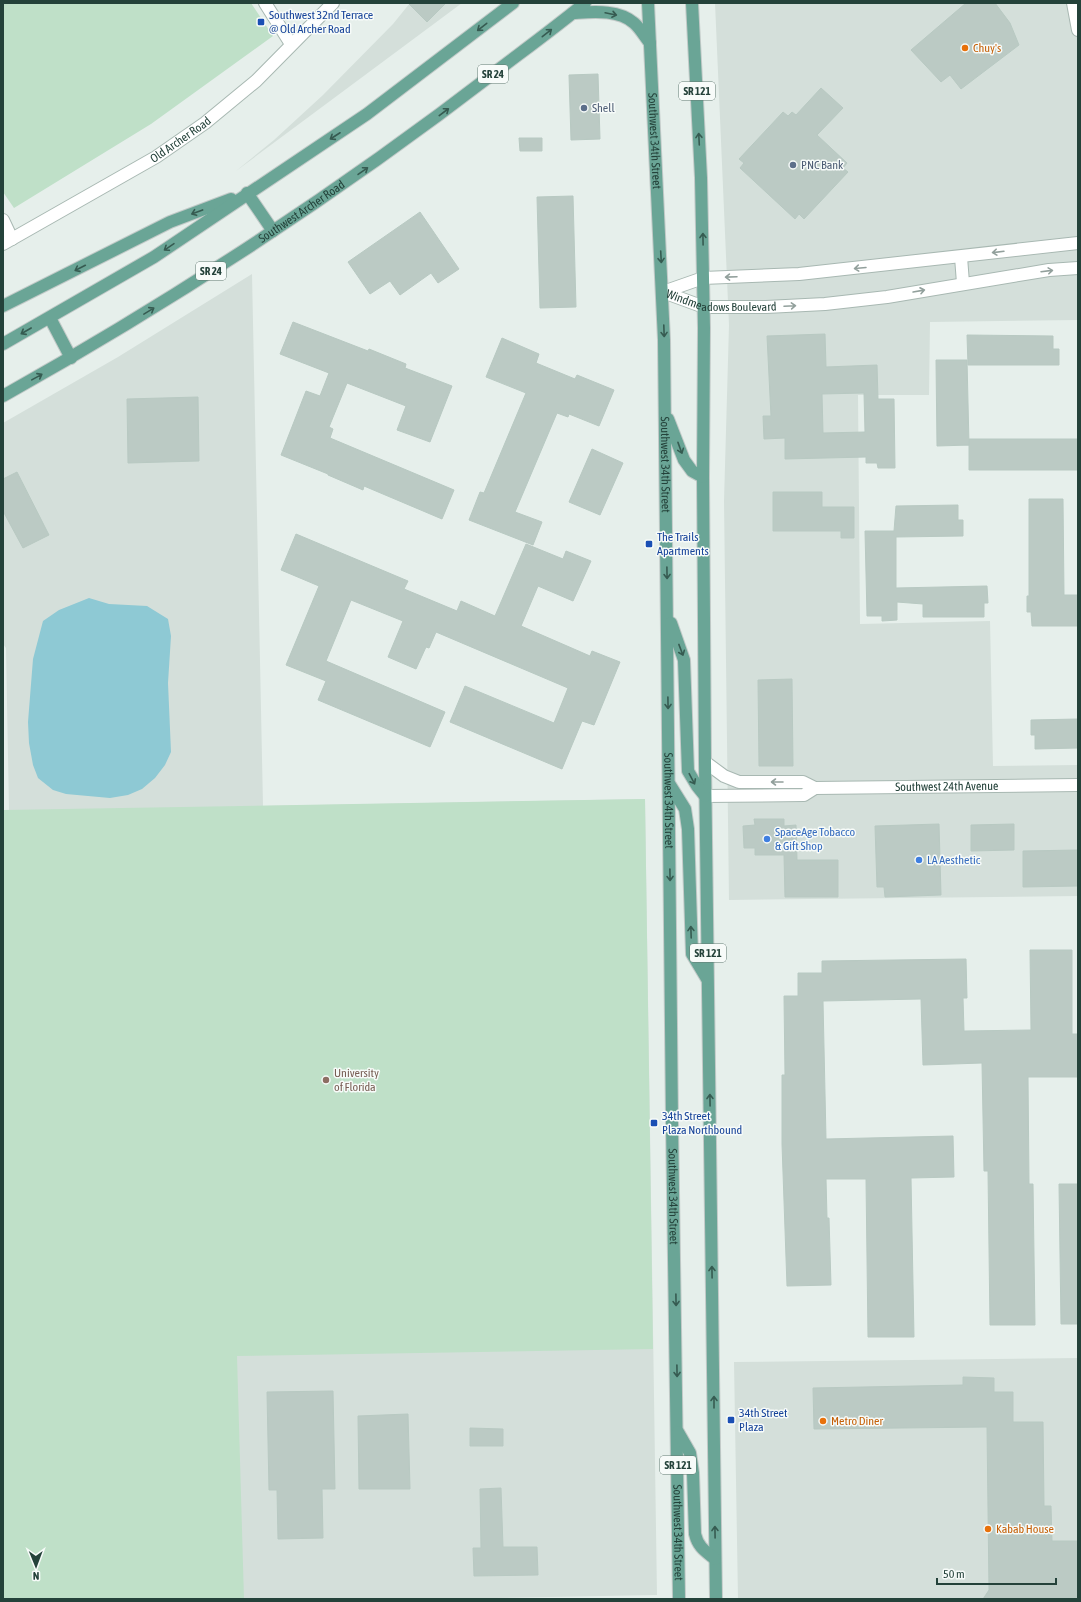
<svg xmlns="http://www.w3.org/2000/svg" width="1081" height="1602" viewBox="0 0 1081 1602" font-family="'Asap Condensed',sans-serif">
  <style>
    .built { fill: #d4dfda }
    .green { fill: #bfe0c8 }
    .water { fill: #8ec9d4 }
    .building { fill: #bbcac4; stroke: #b8c9c2; fill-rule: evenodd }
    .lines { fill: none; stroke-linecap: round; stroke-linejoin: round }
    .minor-casing { stroke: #a8b8b2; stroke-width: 14 }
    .tertiary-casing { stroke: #a8b8b2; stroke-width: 14 }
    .primary-casing { stroke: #c2cac8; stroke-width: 14 }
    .minor { stroke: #fff; stroke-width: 12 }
    .tertiary { stroke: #fff; stroke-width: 12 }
    .primary { stroke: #6aa596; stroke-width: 12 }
    .oneway { stroke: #365b51 }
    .oneway2 { stroke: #92a09c }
    .transit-dot { fill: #1a4fb4; stroke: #f7fbf9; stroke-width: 1.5 }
    .food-dot { fill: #e8710a; stroke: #f7fbf9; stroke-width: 1.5 }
    .service-dot { fill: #5c6f8a; stroke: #f7fbf9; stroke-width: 1.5 }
    .shop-dot { fill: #3f7fe0; stroke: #f7fbf9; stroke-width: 1.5 }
    .education-dot { fill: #8d6e63; stroke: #f7fbf9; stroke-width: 1.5 }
    .labels { text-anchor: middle; stroke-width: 3; stroke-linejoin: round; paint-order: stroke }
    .shield { fill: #f7fbf9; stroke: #637a73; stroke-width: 1 }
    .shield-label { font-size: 11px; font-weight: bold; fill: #24423a }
    .transit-label { font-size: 12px; fill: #164399; stroke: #f7fbf9; text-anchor: start }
    .food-label { font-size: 12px; fill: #c56008; stroke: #f7fbf9; text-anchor: start }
    .service-label { font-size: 12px; fill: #4e5e75; stroke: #f7fbf9; text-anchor: start }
    .street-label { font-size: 12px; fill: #24423a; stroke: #f7fbf9 }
    .shop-label { font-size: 12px; fill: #366cbe; stroke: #f7fbf9; text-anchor: start }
    .education-label { font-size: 12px; fill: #785e54; stroke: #f7fbf9; text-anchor: start }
  </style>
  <rect width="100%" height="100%" fill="#e6efeb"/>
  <path class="built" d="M 410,3 L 462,3 L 236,171 L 274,140 L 323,95 L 393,24 Z
    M 715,3 L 1078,3 L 1078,320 L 930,322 L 929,395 L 858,395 L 860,624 L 990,621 L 993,766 L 1078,765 L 1078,896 L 729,900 L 724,501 L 729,325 Z
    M 252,274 L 263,806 L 645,799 L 657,1595 L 442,1599 L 3,1599 L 3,810 L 9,810 L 6,648 L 3,644 L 3,423 L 118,357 Z
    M 1078,1358 L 1078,1599 L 738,1599 L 734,1362 Z"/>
  <path class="green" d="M 3,3 L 251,3 L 273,36 L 151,124 L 14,208 L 3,192 Z
    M 645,799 L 653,1349 L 237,1356 L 244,1599 L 3,1599 L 3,810 Z"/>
  <path class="water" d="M 89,598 L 109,604 L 147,606 L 168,619 L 171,636 L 168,683 L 171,752 L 165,765 L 155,778 L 142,789 L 128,795 L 110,798 L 66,794 L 53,790 L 38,778 L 33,765 L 29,743 L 28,722 L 33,659 L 43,621 L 59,610 Z"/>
  <path class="building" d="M 408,3 L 446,3 L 427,22 Z
    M 966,3 L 995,3 L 1010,23 L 1019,45 L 961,89 L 950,75 L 941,82 L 911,50 Z
    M 598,74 L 600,139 L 571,140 L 569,75 Z
    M 821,88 L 843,108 L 817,135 L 847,163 L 843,168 L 848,172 L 804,219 L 799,214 L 795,219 L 740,168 L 744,163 L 739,159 L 783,112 L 788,116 L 792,112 L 796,115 Z
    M 519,138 L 542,138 L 542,151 L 520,151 Z
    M 573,196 L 576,307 L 540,308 L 537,197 Z
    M 420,212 L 459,269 L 438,283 L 431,273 L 400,295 L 390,281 L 370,294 L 348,262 Z
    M 293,322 L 368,351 L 369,349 L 406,364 L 405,368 L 452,386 L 430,442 L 397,430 L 406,406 L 347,383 L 329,427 L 333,429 L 330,438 L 454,490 L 442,519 L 364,486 L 363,490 L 328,475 L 328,474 L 281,455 L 306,391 L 320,396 L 329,373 L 280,354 Z
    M 825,334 L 826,367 L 877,365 L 878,399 L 894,399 L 895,468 L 878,468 L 877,463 L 866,463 L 866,457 L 785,459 L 785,438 L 764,439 L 763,416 L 771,416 L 767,336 ZM 864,393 L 865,432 L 823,433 L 822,394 Z
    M 967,335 L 1053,336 L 1053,349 L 1059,349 L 1059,365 L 968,365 Z
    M 502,338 L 539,354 L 536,363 L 575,379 L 577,375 L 614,390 L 599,426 L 569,414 L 568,417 L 557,413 L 515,512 L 542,522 L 533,545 L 469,520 L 480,492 L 484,493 L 526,393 L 486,377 Z
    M 936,360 L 967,360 L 969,445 L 937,446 Z
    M 198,397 L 199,461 L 128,463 L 127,399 Z
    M 969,439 L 1078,439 L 1078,470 L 969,470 Z
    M 592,449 L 623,463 L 600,515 L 569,502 Z
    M 17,472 L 49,535 L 23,548 L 3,511 L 3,479 Z
    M 773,492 L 822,492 L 822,507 L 854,507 L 854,538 L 841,538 L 841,531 L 773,531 Z
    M 1029,499 L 1063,499 L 1064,595 L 1078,595 L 1078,626 L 1032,626 L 1031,612 L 1027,612 L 1027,596 L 1029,596 Z
    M 958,505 L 958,520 L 963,520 L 963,536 L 896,537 L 896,588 L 987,586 L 988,603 L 984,603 L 984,617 L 923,617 L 923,604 L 897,602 L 897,620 L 882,621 L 882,616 L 867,616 L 865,531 L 894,531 L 896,506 Z
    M 296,534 L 408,581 L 404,589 L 457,611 L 461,601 L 495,616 L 526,544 L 563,559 L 566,551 L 591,561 L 573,601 L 538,586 L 521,626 L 590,656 L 592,651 L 620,662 L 594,725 L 582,721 L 562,769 L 450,722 L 465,686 L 554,723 L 568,688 L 436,632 L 429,648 L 426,647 L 416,669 L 388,657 L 403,621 L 351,600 L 326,661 L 445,712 L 430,747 L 318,700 L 326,681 L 286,665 L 319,586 L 281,570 Z
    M 792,679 L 793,766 L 759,766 L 758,680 Z
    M 1078,719 L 1078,748 L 1035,749 L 1035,735 L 1031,735 L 1031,720 Z
    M 754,819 L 784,819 L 784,826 L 796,825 L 797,860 L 838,860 L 838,897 L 785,897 L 784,855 L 755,855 L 755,848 L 744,848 L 743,826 L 755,825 Z
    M 939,824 L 941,895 L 885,897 L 884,887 L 877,887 L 875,826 Z
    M 1014,824 L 1014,850 L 971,851 L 971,825 Z
    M 1078,850 L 1078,886 L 1023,887 L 1023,851 Z
    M 1030,950 L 1072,950 L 1072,1034 L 1078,1034 L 1078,1077 L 1028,1077 L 1029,1184 L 1033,1184 L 1035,1325 L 990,1325 L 988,1171 L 984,1171 L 982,1063 L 923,1065 L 921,999 L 823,1001 L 826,1139 L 953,1136 L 954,1177 L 911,1178 L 914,1337 L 868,1337 L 866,1179 L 826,1179 L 827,1218 L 829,1218 L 831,1285 L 787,1286 L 782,1144 L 782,1075 L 785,1075 L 784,996 L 798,996 L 798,973 L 822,973 L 822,961 L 966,959 L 967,998 L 963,998 L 964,1031 L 1031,1030 Z
    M 1059,1184 L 1078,1184 L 1078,1324 L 1061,1324 Z
    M 963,1377 L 994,1378 L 994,1392 L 1013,1392 L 1013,1422 L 1043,1422 L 1044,1506 L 1051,1506 L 1052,1541 L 1078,1541 L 1078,1599 L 983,1599 L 989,1590 L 987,1427 L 814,1429 L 813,1388 L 963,1385 Z
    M 333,1391 L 335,1489 L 322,1489 L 323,1538 L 278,1539 L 277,1490 L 269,1490 L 267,1392 Z
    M 408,1414 L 410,1489 L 359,1489 L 358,1416 Z
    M 470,1428 L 503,1429 L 503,1446 L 470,1446 Z
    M 501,1488 L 503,1547 L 537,1547 L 538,1575 L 474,1576 L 473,1548 L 481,1548 L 480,1489 Z"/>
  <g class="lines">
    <defs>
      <path id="minor" d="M 265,3 L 291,44
        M 1073,3 L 1078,30
        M 3,220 L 12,239"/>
      <g id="tertiary">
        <path id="s1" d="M 3,244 L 156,157 L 205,123 L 256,81 L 333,3"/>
        <path d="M 961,257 L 963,283"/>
        <path id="s2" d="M 663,292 L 704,307 L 766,307 L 825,304 L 887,297 L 1049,270 L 1078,268"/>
        <path d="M 663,292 L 703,278 L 799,274 L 1078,243"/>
        <path id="s3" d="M 705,762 L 724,776 L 739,782 L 803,782 L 815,788 L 1078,785"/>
        <path d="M 705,796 L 804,795 L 815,788"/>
      </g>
      <g id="primary">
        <path id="s4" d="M 648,3 L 664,340 L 672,1123 L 679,1599"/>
        <path d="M 692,3 L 701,178 L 704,328 L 703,477 L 705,762 L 716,1599"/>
        <path d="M 573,13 C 592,12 618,9 634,23 C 640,28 645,37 650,43"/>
        <path d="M 247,193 L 273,231"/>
        <path d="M 3,306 L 170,222 L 231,199"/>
        <path d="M 50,318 L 71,358"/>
        <path d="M 3,344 L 154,257 L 367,114 L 513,3"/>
        <path id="s5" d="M 3,396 C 176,299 341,191 498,70 C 527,48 557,26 585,3"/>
        <path d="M 668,419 L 684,460 L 692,471 L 703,477"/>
        <path d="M 671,623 L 684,660 L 688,771 L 697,786 L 705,796"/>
        <path d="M 670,785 L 685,809 L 688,829 L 692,954 L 707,979"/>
        <path d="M 678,1432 L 690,1453 L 693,1473 L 695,1534 C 698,1547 705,1551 715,1559"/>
      </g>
    </defs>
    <use href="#minor" class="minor-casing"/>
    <use href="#tertiary" class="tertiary-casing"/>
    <use href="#primary" class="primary-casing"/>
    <use href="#minor" class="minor"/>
    <use href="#tertiary" class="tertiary"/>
    <use href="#primary" class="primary"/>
  </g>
  <defs><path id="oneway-shaft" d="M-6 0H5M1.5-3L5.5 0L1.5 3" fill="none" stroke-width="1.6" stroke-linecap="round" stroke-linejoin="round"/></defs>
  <g class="oneway">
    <use href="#oneway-shaft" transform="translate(611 14) rotate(12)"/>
    <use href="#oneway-shaft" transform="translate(482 27) rotate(142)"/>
    <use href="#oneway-shaft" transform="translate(547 33) rotate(-38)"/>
    <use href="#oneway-shaft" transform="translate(444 112) rotate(-37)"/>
    <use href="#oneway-shaft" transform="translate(335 136) rotate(147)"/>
    <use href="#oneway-shaft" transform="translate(699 139) rotate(-93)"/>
    <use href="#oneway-shaft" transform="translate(363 171) rotate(-35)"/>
    <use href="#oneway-shaft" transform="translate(197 212) rotate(160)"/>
    <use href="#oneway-shaft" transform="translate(703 239) rotate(-91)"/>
    <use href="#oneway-shaft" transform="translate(169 247) rotate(146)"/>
    <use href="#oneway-shaft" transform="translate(661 257) rotate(87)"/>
    <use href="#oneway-shaft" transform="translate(80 268) rotate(153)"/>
    <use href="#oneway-shaft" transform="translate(149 311) rotate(-31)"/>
    <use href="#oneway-shaft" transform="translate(26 331) rotate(150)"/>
    <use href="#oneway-shaft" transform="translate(664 331) rotate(88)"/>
    <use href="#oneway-shaft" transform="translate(37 377) rotate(-29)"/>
    <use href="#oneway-shaft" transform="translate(680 448) rotate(70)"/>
    <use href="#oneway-shaft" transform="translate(667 573) rotate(89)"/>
    <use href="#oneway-shaft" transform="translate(681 650) rotate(69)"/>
    <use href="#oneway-shaft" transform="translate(668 703) rotate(89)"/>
    <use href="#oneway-shaft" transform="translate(692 779) rotate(62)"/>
    <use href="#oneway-shaft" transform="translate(670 875) rotate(89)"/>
    <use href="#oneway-shaft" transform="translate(691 932) rotate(-92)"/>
    <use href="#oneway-shaft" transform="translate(710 1100) rotate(-91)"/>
    <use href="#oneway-shaft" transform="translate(712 1272) rotate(-91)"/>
    <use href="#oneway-shaft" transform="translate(676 1300) rotate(89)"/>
    <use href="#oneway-shaft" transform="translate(677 1371) rotate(89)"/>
    <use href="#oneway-shaft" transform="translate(714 1402) rotate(-90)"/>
    <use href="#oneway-shaft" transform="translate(715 1532) rotate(-91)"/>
  </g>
  <g class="oneway2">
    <use href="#oneway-shaft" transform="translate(998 252) rotate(173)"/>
    <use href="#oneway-shaft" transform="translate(860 268) rotate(175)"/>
    <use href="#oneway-shaft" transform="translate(1047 271) rotate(-7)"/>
    <use href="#oneway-shaft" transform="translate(731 277) rotate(178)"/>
    <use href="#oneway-shaft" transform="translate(919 291) rotate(-10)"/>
    <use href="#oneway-shaft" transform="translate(790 306) rotate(-3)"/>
    <use href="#oneway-shaft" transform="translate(777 782) rotate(-180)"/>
  </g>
  <g class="transit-dot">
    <rect x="257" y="18" width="8" height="8" rx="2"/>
    <rect x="645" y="540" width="8" height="8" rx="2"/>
    <rect x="650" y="1119" width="8" height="8" rx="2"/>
    <rect x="727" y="1416" width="8" height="8" rx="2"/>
  </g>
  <g class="food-dot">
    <circle cx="965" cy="48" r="4"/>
    <circle cx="823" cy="1421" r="4"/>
    <circle cx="988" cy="1529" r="4"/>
  </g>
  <g class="service-dot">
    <circle cx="584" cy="108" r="4"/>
    <circle cx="793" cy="165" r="4"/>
  </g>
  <g class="shop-dot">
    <circle cx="767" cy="839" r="4"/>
    <circle cx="919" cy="860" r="4"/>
  </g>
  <circle class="education-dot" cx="326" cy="1080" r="4"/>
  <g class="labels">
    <g class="shield">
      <rect x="478" y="65" width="30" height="18" rx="3"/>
      <rect x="679" y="82" width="36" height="18" rx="3"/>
      <rect x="196" y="262" width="30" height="18" rx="3"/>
      <rect x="690" y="944" width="36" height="18" rx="3"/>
      <rect x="660" y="1456" width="36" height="18" rx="3"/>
    </g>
    <g class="shield-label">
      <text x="493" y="78">SR 24</text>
      <text x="697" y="95">SR 121</text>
      <text x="211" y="275">SR 24</text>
      <text x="708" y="957">SR 121</text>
      <text x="678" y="1469">SR 121</text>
    </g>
    <g class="transit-label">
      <text x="269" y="19">Southwest 32nd Terrace<tspan x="269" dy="14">@ Old Archer Road</tspan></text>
      <text x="657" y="541">The Trails<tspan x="657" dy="14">Apartments</tspan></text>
      <text x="662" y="1120">34th Street<tspan x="662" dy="14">Plaza Northbound</tspan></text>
      <text x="739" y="1417">34th Street<tspan x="739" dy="14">Plaza</tspan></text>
    </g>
    <g class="food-label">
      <text x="973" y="52">Chuy's</text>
      <text x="831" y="1425">Metro Diner</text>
      <text x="996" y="1533">Kabab House</text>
    </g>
    <g class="service-label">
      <text x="592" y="112">Shell</text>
      <text x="801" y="169">PNC Bank</text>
    </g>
    <g class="street-label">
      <text dy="4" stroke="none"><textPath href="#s1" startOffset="206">Old Archer Road</textPath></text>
      <text dy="4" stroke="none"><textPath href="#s4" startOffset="138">Southwest 34th Street</textPath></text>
      <text dy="4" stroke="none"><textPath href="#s5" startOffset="351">Southwest Archer Road</textPath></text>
      <text dy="4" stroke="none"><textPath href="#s2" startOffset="60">Windmeadows Boulevard</textPath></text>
      <text dy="4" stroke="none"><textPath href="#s4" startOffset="462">Southwest 34th Street</textPath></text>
      <text dy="4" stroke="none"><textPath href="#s3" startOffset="249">Southwest 24th Avenue</textPath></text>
      <text dy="4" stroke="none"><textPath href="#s4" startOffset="798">Southwest 34th Street</textPath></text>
      <text dy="4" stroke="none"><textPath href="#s4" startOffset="1194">Southwest 34th Street</textPath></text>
      <text dy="4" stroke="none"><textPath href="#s4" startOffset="1530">Southwest 34th Street</textPath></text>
    </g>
    <g class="shop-label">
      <text x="775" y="836">SpaceAge Tobacco<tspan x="775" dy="14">&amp; Gift Shop</tspan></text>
      <text x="927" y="864">LA Aesthetic</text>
    </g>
    <g class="education-label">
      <text x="334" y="1077">University<tspan x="334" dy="14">of Florida</tspan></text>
    </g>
  </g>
  <rect width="1081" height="1602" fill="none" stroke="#24423a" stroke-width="8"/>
  <g transform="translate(36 1566) rotate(179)" stroke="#f7fbf9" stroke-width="3" paint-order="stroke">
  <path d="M0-3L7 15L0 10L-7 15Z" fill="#24423a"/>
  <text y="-6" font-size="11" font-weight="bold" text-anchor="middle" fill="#24423a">N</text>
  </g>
  <path d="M937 1578v6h119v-6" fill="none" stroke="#24423a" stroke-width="2"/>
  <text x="943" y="1578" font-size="12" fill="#24423a" stroke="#f7fbf9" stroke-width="3" paint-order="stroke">50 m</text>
</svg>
